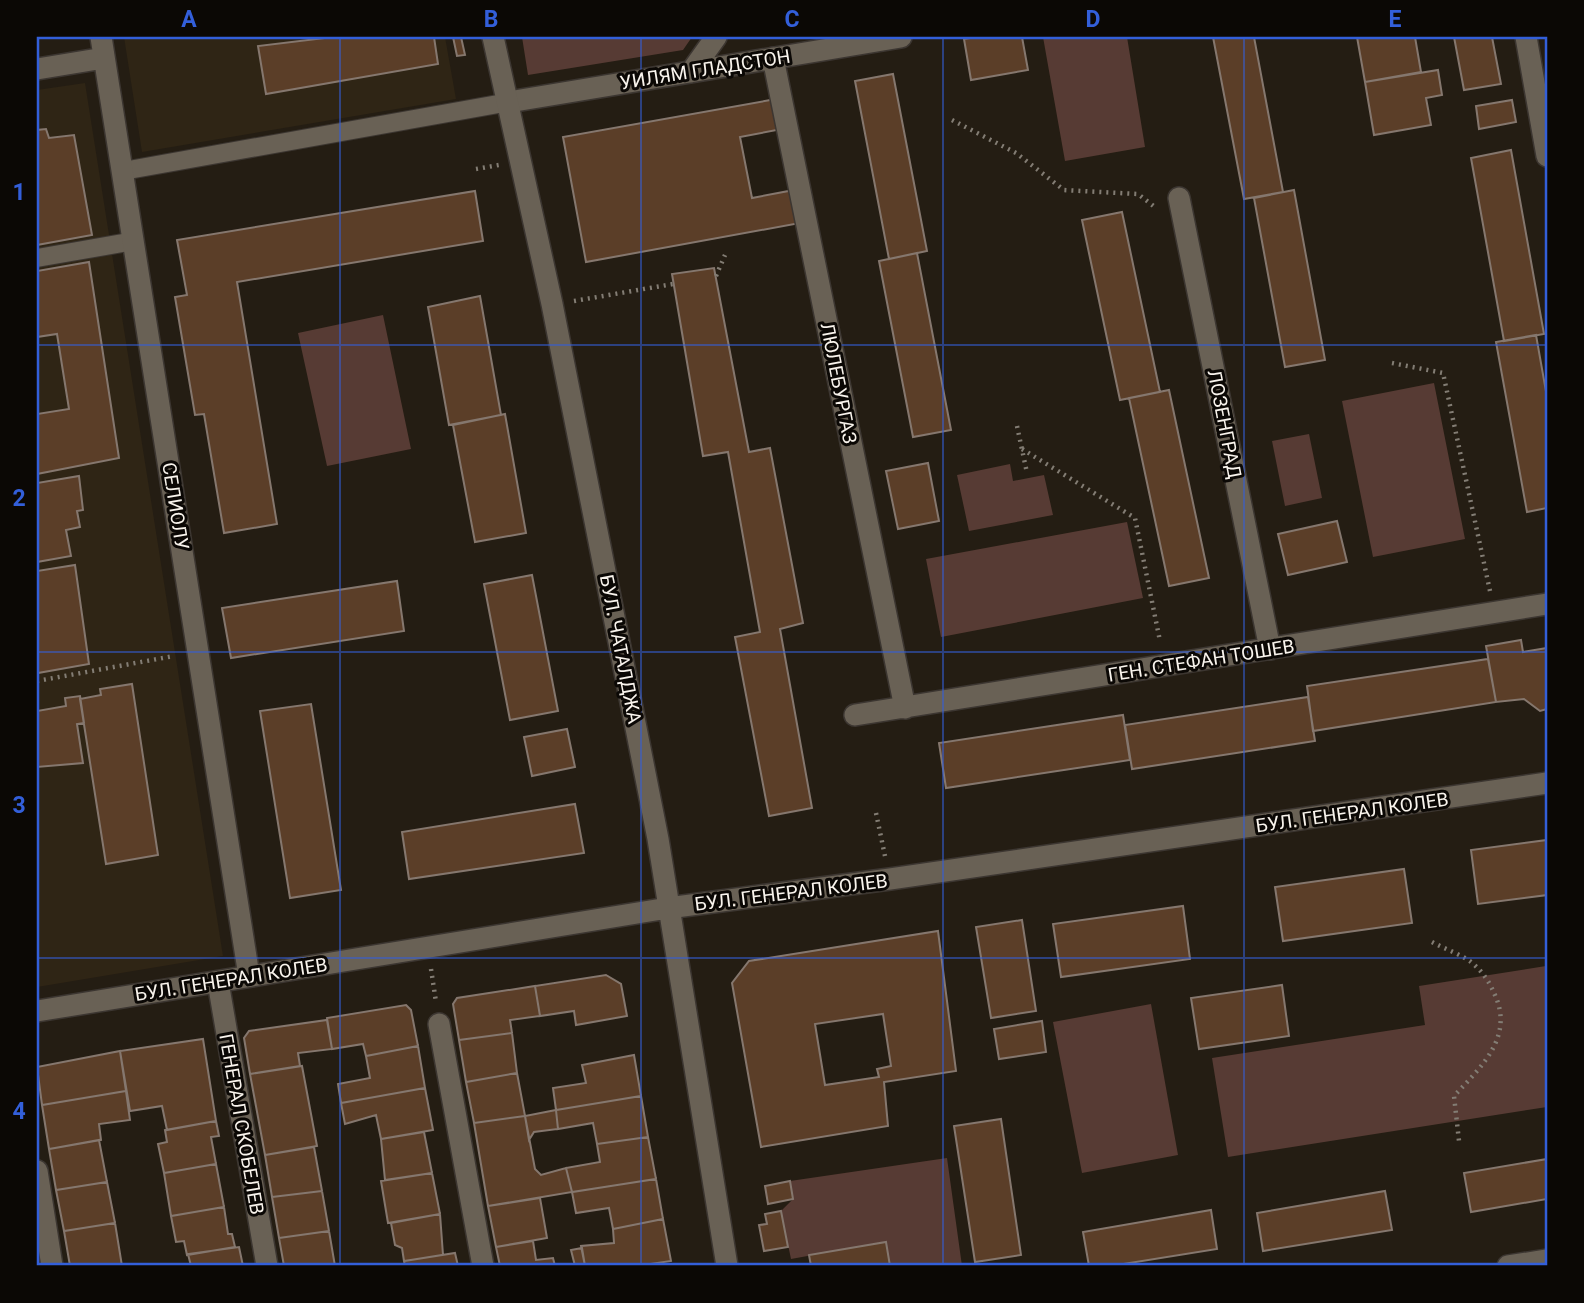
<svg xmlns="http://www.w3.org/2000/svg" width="1584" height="1303" viewBox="0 0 1584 1303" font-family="Roboto,sans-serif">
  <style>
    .built { fill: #2f2515 }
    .green { fill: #573b34 }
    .building { fill: #5b3e28; stroke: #85776e; stroke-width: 2; fill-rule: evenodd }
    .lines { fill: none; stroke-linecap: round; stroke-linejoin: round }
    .lane-casing { stroke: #3c3631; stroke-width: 20 }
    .street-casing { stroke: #3c3631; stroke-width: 24 }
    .secondary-casing { stroke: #3c3631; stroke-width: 24 }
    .path { stroke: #837d74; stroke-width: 4.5; stroke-dasharray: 2 5; stroke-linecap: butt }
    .lane { stroke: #696155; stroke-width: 18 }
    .street { stroke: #696155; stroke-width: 21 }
    .secondary { stroke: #696155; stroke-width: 21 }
    .grid { fill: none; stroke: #335fda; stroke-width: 2; stroke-opacity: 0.55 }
    .labels { text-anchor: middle; stroke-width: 6; stroke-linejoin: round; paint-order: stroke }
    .street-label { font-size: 19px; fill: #f9f4ed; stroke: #0b0805 }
    .neatline { fill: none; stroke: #335fda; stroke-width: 2.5 }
    .grid-label { font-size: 23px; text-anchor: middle; font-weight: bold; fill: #335fda }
  </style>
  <rect width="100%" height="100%" fill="#241d13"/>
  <path class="built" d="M 124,37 L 445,37 L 456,99 L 142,152 Z
    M 85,83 L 223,956 L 37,987 L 37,90 Z"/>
  <path class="green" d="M 522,37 L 692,37 L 683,50 L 528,75 Z
    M 1043,37 L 1127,37 L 1145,147 L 1065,161 Z
    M 383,315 L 411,449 L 327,466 L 298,333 Z
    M 1434,383 L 1465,539 L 1373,557 L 1342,401 Z
    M 1309,434 L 1322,498 L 1285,506 L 1272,441 Z
    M 1010,464 L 1013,481 L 1044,475 L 1053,515 L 969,531 L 957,475 Z
    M 1127,522 L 1143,598 L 941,637 L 926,559 Z
    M 1546,966 L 1547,1107 L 1228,1157 L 1212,1058 L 1425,1025 L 1419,986 Z
    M 1151,1004 L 1178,1155 L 1082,1173 L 1053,1022 Z
    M 947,1158 L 962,1266 L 890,1266 L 885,1242 L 791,1259 L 781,1211 L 793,1199 L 790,1181 Z"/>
  <path class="building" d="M 333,37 L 434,37 L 438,64 L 266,94 L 258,46 Z
    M 453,37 L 461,37 L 465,55 L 457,56 Z
    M 976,37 L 1022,37 L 1028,70 L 971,80 L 964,39 Z
    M 1213,37 L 1254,37 L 1283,192 L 1244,199 Z
    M 1357,37 L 1415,37 L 1421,72 L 1365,82 Z
    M 1454,37 L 1492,37 L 1501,84 L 1464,90 Z
    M 1438,70 L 1442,95 L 1426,98 L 1431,125 L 1374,135 L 1365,82 Z
    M 893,74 L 927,251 L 889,259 L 855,81 Z
    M 776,99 L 782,129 L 740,137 L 752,198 L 794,190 L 800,223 L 586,262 L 563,137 Z
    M 1512,100 L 1516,122 L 1479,129 L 1476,106 Z
    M 46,129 L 49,138 L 74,135 L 92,235 L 37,245 L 37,130 Z
    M 1511,150 L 1544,334 L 1504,341 L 1471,158 Z
    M 1294,190 L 1325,360 L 1285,367 L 1254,198 Z
    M 475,191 L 483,241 L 237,282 L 277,524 L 224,533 L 204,414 L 195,415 L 175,297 L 187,295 L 177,240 Z
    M 1122,212 L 1160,392 L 1120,400 L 1082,220 Z
    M 917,253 L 951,430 L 913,437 L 879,261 Z
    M 89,262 L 119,458 L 37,474 L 37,414 L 69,409 L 57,334 L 37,337 L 37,271 Z
    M 714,268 L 749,452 L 770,448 L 803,623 L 780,629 L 812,808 L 769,816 L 735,637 L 760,632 L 728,452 L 703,456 L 672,274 Z
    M 480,296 L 501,415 L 449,425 L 428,307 Z
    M 1536,335 L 1547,397 L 1547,508 L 1527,512 L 1496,342 Z
    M 1169,390 L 1209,578 L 1169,586 L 1129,398 Z
    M 505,414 L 526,533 L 475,542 L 453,425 Z
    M 928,463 L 939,521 L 898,529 L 886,471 Z
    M 79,476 L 83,510 L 77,511 L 80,527 L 66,530 L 71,556 L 37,562 L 37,483 Z
    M 1337,521 L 1347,562 L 1288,575 L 1278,534 Z
    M 75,565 L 89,664 L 38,673 L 37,571 Z
    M 532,575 L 558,711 L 510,720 L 484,584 Z
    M 397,581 L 404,631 L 231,658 L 222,608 Z
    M 1521,640 L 1523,652 L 1547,648 L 1547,709 L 1540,711 L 1524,699 L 1496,702 L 1486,646 Z
    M 1488,659 L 1496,702 L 1313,731 L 1307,686 Z
    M 132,684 L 158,855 L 106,864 L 80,699 L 101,695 L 100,689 Z
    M 80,696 L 84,723 L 77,724 L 83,763 L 37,767 L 37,711 L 66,706 L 65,698 Z
    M 1308,697 L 1315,741 L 1132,769 L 1125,725 Z
    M 311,704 L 341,890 L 290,898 L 260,711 Z
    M 1123,715 L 1130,760 L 946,788 L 939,743 Z
    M 567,729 L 575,767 L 532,776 L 524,737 Z
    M 575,804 L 584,853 L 409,879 L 402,832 Z
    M 1547,840 L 1547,895 L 1478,904 L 1471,850 Z
    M 1404,869 L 1412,923 L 1283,941 L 1275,887 Z
    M 1183,906 L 1190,959 L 1061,977 L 1053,924 Z
    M 1022,920 L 1036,1011 L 991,1018 L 976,927 Z
    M 938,931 L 956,1071 L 884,1082 L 888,1126 L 761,1147 L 732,983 L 749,961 ZM 883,1014 L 891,1066 L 877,1069 L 879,1077 L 825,1085 L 815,1024 Z
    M 606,975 L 621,984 L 627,1016 L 576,1025 L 574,1011 L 540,1016 L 535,986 Z
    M 1282,985 L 1289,1036 L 1199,1049 L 1191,998 Z
    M 535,986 L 540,1016 L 510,1020 L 512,1033 L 459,1040 L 453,1004 L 457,998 Z
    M 406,1005 L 411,1010 L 418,1046 L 366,1056 L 363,1044 L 332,1049 L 327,1018 Z
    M 327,1020 L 332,1049 L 298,1053 L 300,1066 L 250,1074 L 244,1038 L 249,1031 Z
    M 1042,1021 L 1046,1052 L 999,1059 L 994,1029 Z
    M 512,1033 L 517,1073 L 466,1082 L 459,1040 Z
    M 203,1039 L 216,1121 L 167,1130 L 162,1106 L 130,1111 L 120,1051 Z
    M 418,1046 L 425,1088 L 341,1103 L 338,1084 L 370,1078 L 366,1056 Z
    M 120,1051 L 126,1091 L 42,1105 L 37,1067 Z
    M 634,1055 L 641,1096 L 556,1110 L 553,1088 L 586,1083 L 582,1065 Z
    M 302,1066 L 317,1146 L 265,1155 L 250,1074 Z
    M 517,1073 L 525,1116 L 474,1123 L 466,1082 Z
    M 425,1088 L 433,1130 L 381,1139 L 376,1115 L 345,1124 L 341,1103 Z
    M 126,1091 L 130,1120 L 99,1124 L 101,1140 L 49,1149 L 42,1105 Z
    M 641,1096 L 648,1137 L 597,1144 L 593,1123 L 558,1129 L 556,1110 Z
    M 556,1110 L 558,1129 L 534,1132 L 529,1140 L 525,1116 Z
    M 525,1116 L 535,1169 L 541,1175 L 566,1168 L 572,1192 L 488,1206 L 474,1123 Z
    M 1001,1119 L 1021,1255 L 975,1262 L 954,1126 Z
    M 216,1121 L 219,1136 L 211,1137 L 216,1164 L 164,1173 L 158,1144 L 167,1142 L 165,1130 Z
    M 424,1132 L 432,1173 L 385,1180 L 381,1139 Z
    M 648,1137 L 656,1179 L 572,1192 L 566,1168 L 600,1162 L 597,1144 Z
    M 99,1140 L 107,1182 L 56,1190 L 49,1149 Z
    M 314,1147 L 322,1191 L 272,1197 L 265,1155 Z
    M 1547,1159 L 1547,1199 L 1471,1212 L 1464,1173 Z
    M 216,1164 L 224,1207 L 171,1216 L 164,1173 Z
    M 432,1173 L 440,1214 L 388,1223 L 381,1181 Z
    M 656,1179 L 663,1219 L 613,1229 L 609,1208 L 576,1213 L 572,1192 Z
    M 790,1181 L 793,1199 L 768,1204 L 765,1186 Z
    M 107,1182 L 115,1223 L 64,1231 L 56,1190 Z
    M 322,1191 L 329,1231 L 279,1238 L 272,1197 Z
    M 1385,1191 L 1392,1230 L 1263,1251 L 1257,1213 Z
    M 540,1198 L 547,1238 L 496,1247 L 488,1206 Z
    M 224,1207 L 228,1234 L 232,1234 L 235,1247 L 187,1255 L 184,1241 L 176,1242 L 171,1216 Z
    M 1211,1210 L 1217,1249 L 1111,1266 L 1089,1266 L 1083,1232 Z
    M 781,1211 L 788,1247 L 764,1251 L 759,1225 L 767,1224 L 765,1214 Z
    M 440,1214 L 443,1255 L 404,1261 L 402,1248 L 395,1245 L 391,1223 Z
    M 663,1219 L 671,1261 L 637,1266 L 585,1266 L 581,1246 L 614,1243 L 613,1229 Z
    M 115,1223 L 122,1266 L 70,1266 L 64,1231 Z
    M 329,1231 L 335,1266 L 284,1266 L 279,1238 Z
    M 533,1241 L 536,1260 L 553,1258 L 555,1266 L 500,1266 L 496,1247 Z
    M 886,1242 L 890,1266 L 811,1266 L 809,1255 Z
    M 239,1247 L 243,1266 L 191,1266 L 188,1254 Z
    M 582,1248 L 585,1266 L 575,1266 L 571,1250 Z
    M 455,1253 L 458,1266 L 405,1266 L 404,1261 Z"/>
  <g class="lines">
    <defs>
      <path id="lane" d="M 123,171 L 509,102
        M 37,258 L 134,241"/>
      <path id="street" d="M 101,37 L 249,976
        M 1526,37 L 1547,156
        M 773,58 L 905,708
        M 37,69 L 104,58
        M 691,72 L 716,37
        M 509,102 L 901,37
        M 1179,198 L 1270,649
        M 855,715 L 1547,604
        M 218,982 L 267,1266
        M 439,1024 L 483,1266
        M 37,1171 L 52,1266
        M 1508,1266 L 1547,1260"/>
      <path id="secondary" d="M 493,37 L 552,304 L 658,839 L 727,1266
        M 37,1011 L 668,908 L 890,879 L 1547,783"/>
    </defs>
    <use href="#lane" class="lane-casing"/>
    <use href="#street" class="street-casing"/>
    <use href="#secondary" class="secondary-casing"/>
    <path class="path" d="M 952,120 L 1016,153 L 1064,190 L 1138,194 L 1156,208
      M 476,169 L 499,165
      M 716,276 L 725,255
      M 574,301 L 673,284
      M 1392,363 L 1443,373 L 1490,591
      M 1017,426 L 1027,473
      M 1022,449 L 1135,518 L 1160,641
      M 37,681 L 174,656
      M 876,813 L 885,856
      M 1432,942 C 1445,949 1460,954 1471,962 C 1482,971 1489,981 1494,993 C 1515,1036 1482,1066 1454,1096 L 1459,1141
      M 431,969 L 436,1002"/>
    <use href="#lane" class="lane"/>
    <use href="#street" class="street"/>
    <use href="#secondary" class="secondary"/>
  </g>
  <path class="grid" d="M 340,37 L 340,1266M 641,37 L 641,1266M 943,37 L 943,1266M 1244,37 L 1244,1266M 37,345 L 1547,345M 37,652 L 1547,652M 37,958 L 1547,958"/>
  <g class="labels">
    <g class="street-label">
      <text transform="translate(705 69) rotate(-9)" y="7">УИЛЯМ ГЛАДСТОН</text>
      <text transform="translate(839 383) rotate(79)" y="7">ЛЮЛЕБУРГАЗ</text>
      <text transform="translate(1225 424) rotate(79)" y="7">ЛОЗЕНГРАД</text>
      <text transform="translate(176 506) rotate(81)" y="7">СЕЛИОЛУ</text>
      <text transform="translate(621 649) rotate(79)" y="7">БУЛ. ЧАТАЛДЖА</text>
      <text transform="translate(1201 660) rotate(-9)" y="7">ГЕН. СТЕФАН ТОШЕВ</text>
      <text transform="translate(1352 812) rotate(-8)" y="7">БУЛ. ГЕНЕРАЛ КОЛЕВ</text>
      <text transform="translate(791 892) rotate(-7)" y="7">БУЛ. ГЕНЕРАЛ КОЛЕВ</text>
      <text transform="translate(231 979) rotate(-9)" y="7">БУЛ. ГЕНЕРАЛ КОЛЕВ</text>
      <text transform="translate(242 1124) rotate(80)" y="7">ГЕНЕРАЛ СКОБЕЛЕВ</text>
    </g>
  </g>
  <rect width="1584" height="1303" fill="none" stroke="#0b0805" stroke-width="77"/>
  <rect x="38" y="38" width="1508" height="1226" class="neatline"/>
  <g class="grid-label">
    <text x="189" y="27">A</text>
    <text x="491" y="27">B</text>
    <text x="792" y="27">C</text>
    <text x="1093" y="27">D</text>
    <text x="1395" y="27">E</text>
    <text x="19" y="200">1</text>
    <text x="19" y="506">2</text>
    <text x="19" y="813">3</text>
    <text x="19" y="1119">4</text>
  </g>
</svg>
